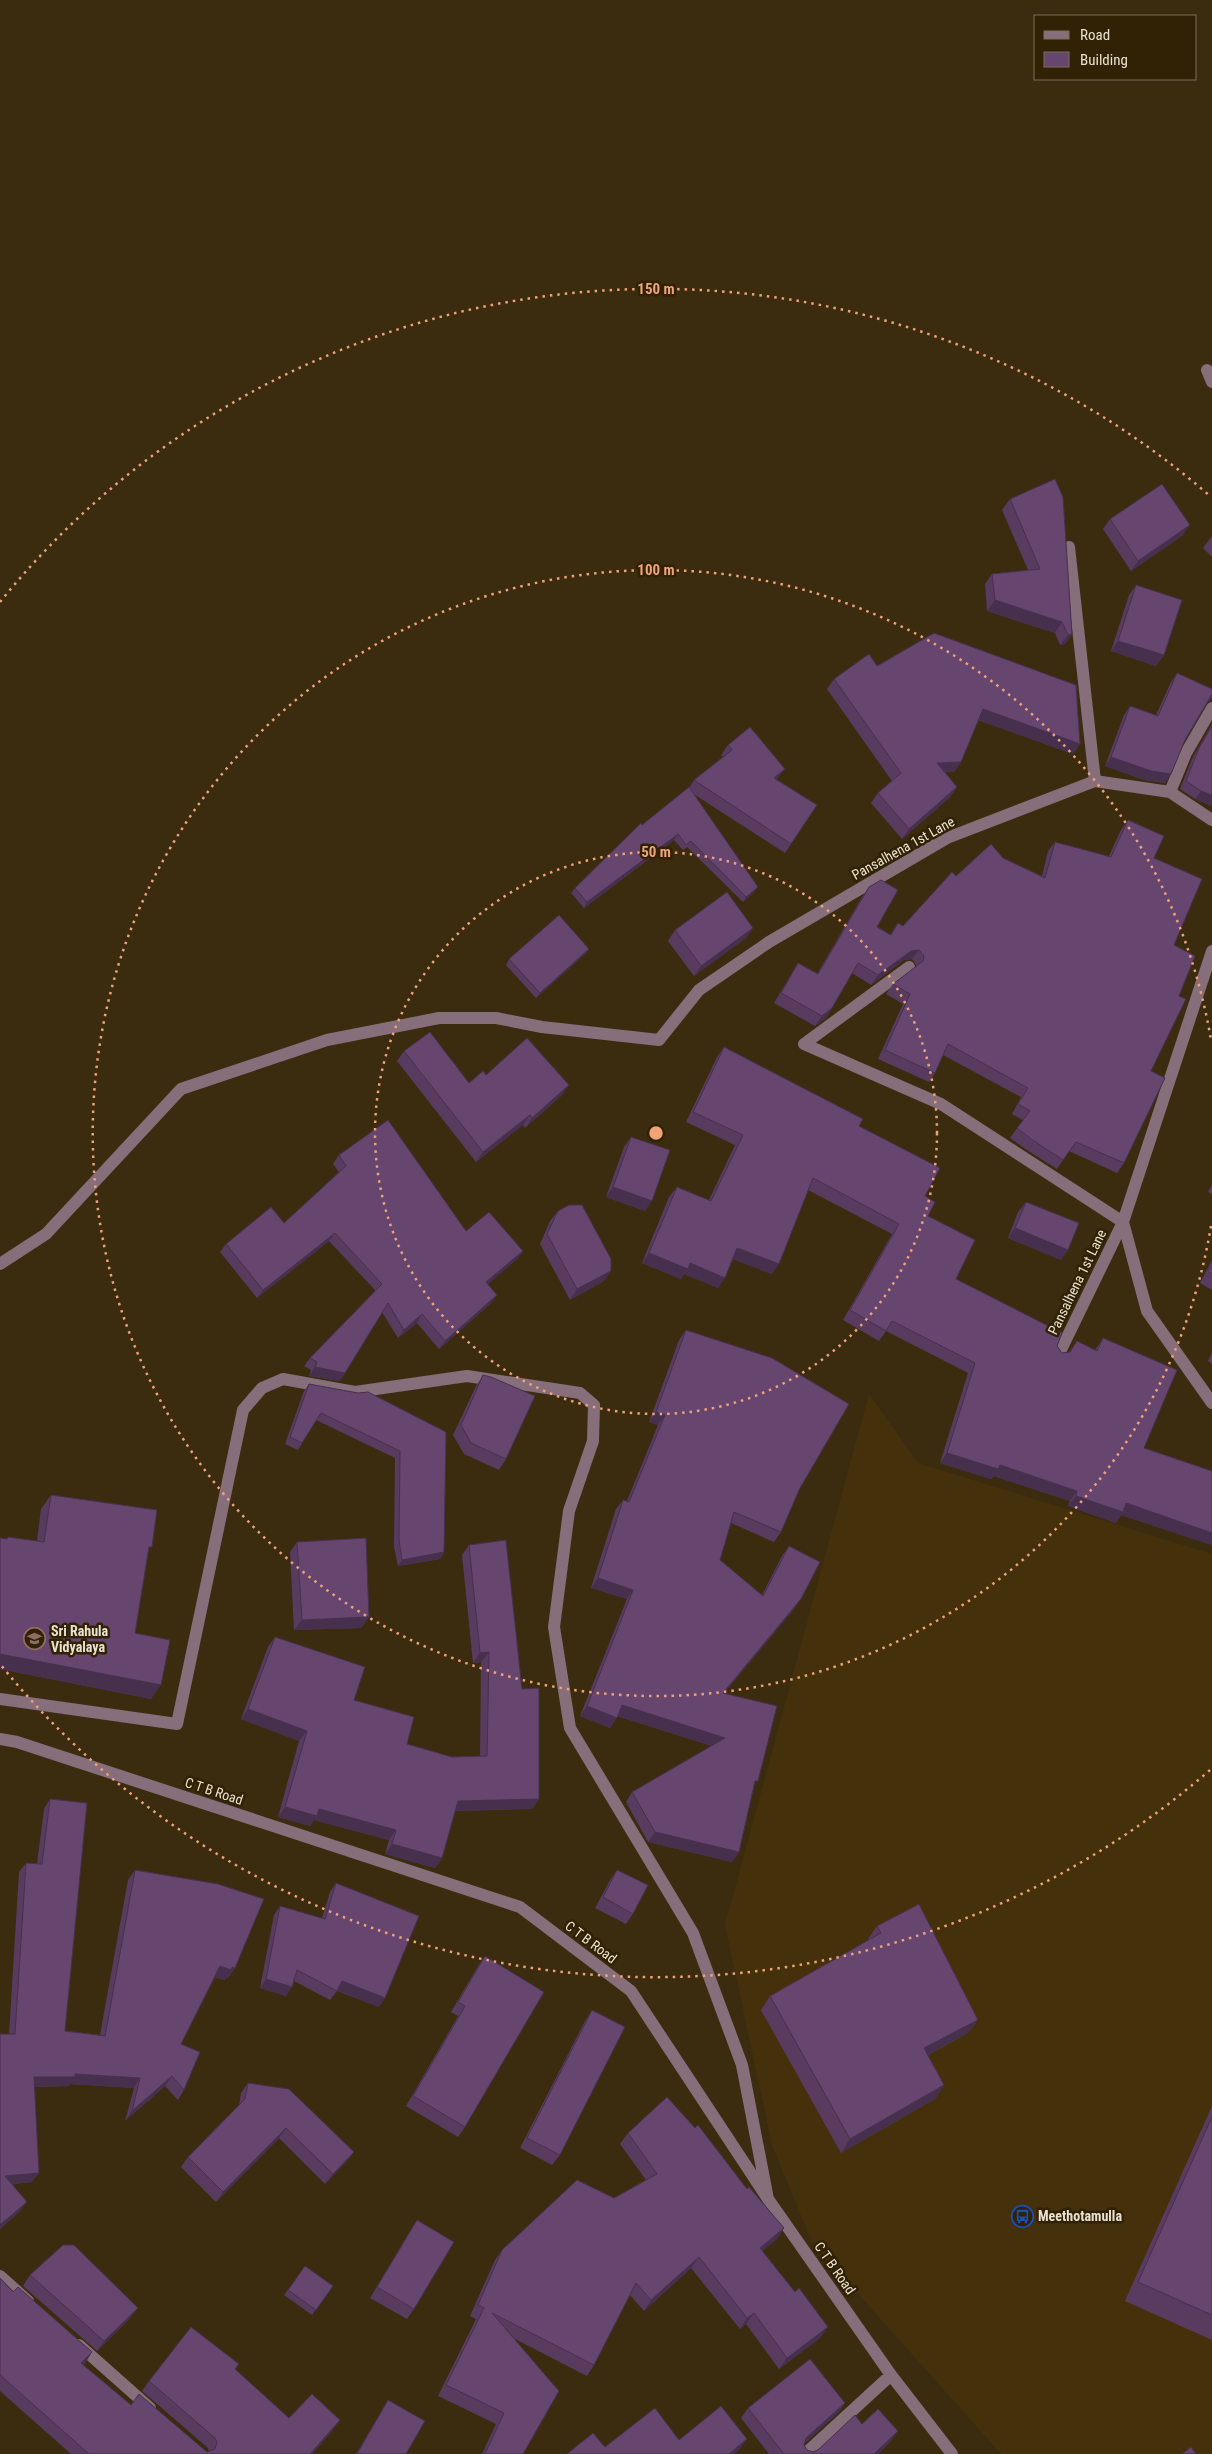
<svg xmlns="http://www.w3.org/2000/svg" width="1212" height="2454" viewBox="0 0 1212 2454" font-family="'Roboto Condensed',sans-serif">
  <style>
    .built { fill: #44310c }
    .lines { fill: none; stroke-linecap: round; stroke-linejoin: round }
    .minor { stroke: #866e7b; stroke-width: 12 }
    .wall { fill: #583b5f }
    .shaded-wall { fill: #47304e }
    .building { fill: #66456f; stroke: #47304e }
    .ring { fill: none; stroke: #f0a279; stroke-width: 2.5; stroke-dasharray: 2.5 5 }
    .labels { text-anchor: middle; stroke-width: 5; stroke-linejoin: round; paint-order: stroke }
    .street-label { font-size: 14px; fill: #eae1d1; stroke: #312205 }
    .poi-label { font-size: 14px; font-weight: bold; fill: #eae1d1; stroke: #312205; text-anchor: start }
    .centre { fill: #f0a279; stroke: #312205; stroke-width: 2.5 }
    .ring-label { font-size: 15px; text-anchor: middle; font-weight: bold; fill: #f0a279; stroke: #312205; stroke-width: 5; stroke-linejoin: round; paint-order: stroke }
  </style>
  <rect width="100%" height="100%" fill="#3b2c10"/>
  <path class="built" d="M 869,1394 L 918,1463 L 1212,1554 L 1212,2454 L 1001,2454 L 812,2242 L 772,2145 L 725,1925 Z"/>
  <g class="lines">
    <path class="minor" d="M 1207,370 L 1212,382
      M 1069,547 L 1095,781
      M 1170,792 L 1186,753 L 1212,708
      M 1212,951 L 1123,1222 L 1147,1311 L 1212,1403
      M 804,1044 L 941,1104 L 1123,1222 L 1058,1356
      M 804,1044 L 909,967
      M 0,1264 L 46,1234 L 181,1089 L 327,1040 L 439,1018 L 496,1018 L 542,1027 L 659,1040 L 699,990 L 769,942 L 947,838 L 1095,781 L 1170,792 L 1212,820
      M 0,1699 L 177,1724 L 243,1410 L 262,1388 L 283,1379 L 355,1392 L 467,1376 L 580,1393 L 594,1405 L 593,1441 L 569,1511 L 554,1627 L 570,1728 L 693,1933 L 742,2065 L 768,2199
      M 0,1739 L 17,1742 L 520,1907 L 631,1991 L 768,2199 L 891,2375 L 952,2454
      M 0,2276 L 28,2301
      M 79,2345 L 150,2408
      M 805,2454 L 891,2375"/>
  </g>
  <path class="wall" d="M 1010,499 L 1072,634 L 1065,644 L 1060,645 L 1055,633 L 987,611 L 985,584 L 992,574 L 1028,570 L 1002,510 Z
    M 1110,519 L 1183,535 L 1131,571 L 1103,529 Z
    M 1212,536 L 1212,557 L 1203,548 Z
    M 1136,585 L 1164,655 L 1156,666 L 1111,651 L 1129,595 Z
    M 877,666 L 1073,754 L 978,720 L 961,762 L 954,772 L 945,772 L 957,787 L 950,797 L 902,839 L 871,803 L 878,793 L 892,781 L 827,689 L 834,679 Z
    M 1177,673 L 1212,689 L 1212,699 L 1207,703 L 1185,740 L 1171,774 L 1165,783 L 1144,780 L 1105,766 L 1124,715 L 1130,706 L 1156,715 L 1171,682 Z
    M 1212,724 L 1212,806 L 1195,799 L 1180,789 L 1193,757 Z
    M 728,745 L 778,778 L 777,779 L 791,844 L 785,853 L 692,793 L 754,892 L 743,902 L 687,847 L 683,850 L 674,840 L 584,908 L 571,893 L 575,888 L 642,825 L 689,788 L 694,780 L 723,757 L 721,755 Z
    M 1128,820 L 1154,858 L 1174,945 L 1151,1071 L 1124,1163 L 1117,1173 L 1069,1151 L 1057,1169 L 1024,1148 L 1010,1138 L 1023,1120 L 1012,1114 L 1021,1097 L 943,1055 L 935,1073 L 929,1082 L 878,1059 L 903,1004 L 886,994 L 893,984 L 917,966 L 912,959 L 904,960 L 871,985 L 852,973 L 826,1018 L 815,1026 L 774,1003 L 798,963 L 817,974 L 862,897 L 869,887 L 877,927 L 890,935 L 898,923 L 903,926 L 956,876 L 1003,858 L 1042,876 L 1048,851 L 1055,842 L 1109,856 L 1121,830 Z
    M 675,930 L 746,938 L 694,976 L 668,941 Z
    M 589,949 L 585,954 L 536,998 L 506,965 L 509,959 Z
    M 724,1047 L 859,1126 L 925,1196 L 928,1216 L 956,1279 L 1057,1346 L 1062,1353 L 1069,1352 L 1077,1341 L 1095,1350 L 1103,1338 L 1144,1448 L 1212,1471 L 1212,1545 L 1121,1515 L 1116,1523 L 1068,1506 L 1070,1501 L 994,1476 L 991,1479 L 940,1463 L 968,1373 L 886,1331 L 879,1341 L 843,1320 L 892,1234 L 808,1190 L 772,1274 L 733,1259 L 718,1288 L 684,1274 L 681,1279 L 642,1263 L 669,1197 L 677,1187 L 709,1200 L 735,1145 L 686,1122 L 717,1057 Z
    M 404,1051 L 469,1083 L 486,1075 L 562,1095 L 525,1128 L 523,1125 L 476,1162 L 397,1061 Z
    M 631,1137 L 645,1211 L 606,1197 L 624,1147 Z
    M 339,1155 L 466,1231 L 523,1251 L 517,1259 L 487,1284 L 497,1295 L 491,1303 L 439,1349 L 417,1323 L 398,1338 L 382,1312 L 340,1381 L 309,1376 L 311,1370 L 304,1366 L 310,1358 L 376,1291 L 329,1241 L 257,1298 L 220,1252 L 226,1244 L 284,1223 L 339,1172 L 333,1164 Z
    M 1212,1185 L 1212,1194 L 1208,1192 Z
    M 1026,1202 L 1061,1260 L 1008,1238 L 1018,1212 Z
    M 558,1211 L 604,1281 L 570,1300 L 540,1244 L 550,1221 Z
    M 1212,1260 L 1212,1290 L 1200,1283 Z
    M 686,1330 L 799,1490 L 781,1532 L 774,1542 L 731,1523 L 720,1560 L 762,1595 L 782,1556 L 789,1546 L 794,1609 L 724,1693 L 754,1786 L 739,1852 L 732,1862 L 648,1842 L 626,1802 L 632,1792 L 712,1746 L 617,1716 L 610,1728 L 580,1716 L 627,1599 L 591,1588 L 616,1509 L 623,1500 L 627,1501 L 658,1425 L 649,1422 L 679,1340 Z
    M 1212,1353 L 1212,1364 L 1208,1361 Z
    M 483,1375 L 506,1459 L 499,1470 L 464,1454 L 453,1435 L 476,1386 Z
    M 309,1384 L 446,1432 L 444,1552 L 440,1559 L 398,1566 L 394,1547 L 395,1458 L 316,1420 L 298,1450 L 285,1444 L 304,1391 Z
    M 51,1495 L 148,1553 L 135,1633 L 151,1699 L 0,1669 L 0,1538 L 6,1539 L 8,1537 L 37,1541 L 41,1509 Z
    M 297,1542 L 369,1617 L 361,1628 L 294,1630 L 290,1552 Z
    M 469,1545 L 522,1689 L 539,1799 L 532,1809 L 455,1811 L 442,1858 L 435,1868 L 385,1854 L 389,1840 L 314,1820 L 310,1826 L 278,1817 L 299,1741 L 241,1719 L 268,1647 L 275,1637 L 354,1700 L 407,1744 L 452,1757 L 480,1756 L 481,1662 L 473,1663 L 462,1555 Z
    M 50,1799 L 65,2031 L 100,2035 L 128,1880 L 135,1870 L 235,1968 L 228,1978 L 226,1978 L 224,1980 L 215,1977 L 181,2044 L 184,2090 L 178,2100 L 165,2086 L 125,2121 L 134,2088 L 70,2084 L 68,2086 L 34,2087 L 32,2182 L 12,2184 L 20,2211 L 0,2229 L 9,2034 L 19,1872 L 26,1863 L 37,1863 L 44,1809 Z
    M 617,1870 L 633,1914 L 626,1924 L 595,1908 L 610,1880 Z
    M 336,1883 L 379,2007 L 337,1991 L 330,2000 L 294,1981 L 286,1996 L 260,1988 L 274,1915 L 280,1906 L 322,1918 L 330,1892 Z
    M 877,1926 L 978,2020 L 968,2033 L 928,2055 L 944,2085 L 935,2099 L 841,2153 L 761,2010 L 770,1996 L 868,1941 L 868,1939 Z
    M 485,1956 L 465,2127 L 458,2137 L 406,2106 L 458,2016 L 451,2012 L 478,1966 Z
    M 592,2010 L 560,2155 L 552,2165 L 520,2148 L 585,2021 Z
    M 248,2083 L 354,2152 L 346,2162 L 325,2184 L 279,2138 L 216,2202 L 181,2167 L 188,2157 L 239,2106 L 241,2093 Z
    M 1212,2106 L 1212,2340 L 1125,2301 Z
    M 628,2133 L 747,2189 L 784,2228 L 777,2239 L 762,2251 L 820,2338 L 779,2369 L 746,2324 L 740,2329 L 691,2268 L 644,2311 L 630,2295 L 594,2365 L 587,2376 L 515,2339 L 523,2454 L 482,2454 L 496,2424 L 438,2396 L 476,2319 L 470,2316 L 495,2260 L 502,2250 L 614,2198 L 646,2180 L 620,2144 Z
    M 417,2220 L 414,2309 L 407,2319 L 370,2298 L 410,2231 Z
    M 305,2266 L 333,2286 L 312,2315 L 284,2295 Z
    M 30,2275 L 130,2318 L 97,2351 L 23,2286 Z
    M 0,2278 L 86,2362 L 83,2365 L 131,2405 L 207,2452 L 209,2451 L 208,2448 L 142,2391 L 149,2381 L 235,2370 L 289,2418 L 333,2430 L 312,2454 L 71,2454 L 0,2391 Z
    M 388,2400 L 406,2454 L 356,2454 L 382,2410 Z
    M 845,2403 L 838,2413 L 805,2443 L 804,2445 L 807,2450 L 813,2452 L 862,2424 L 891,2441 L 878,2454 L 769,2454 L 741,2418 L 748,2408 Z"/>
  <path class="shaded-wall" d="M 1190,525 L 1183,535 L 1131,571 L 1138,561 Z
    M 995,600 L 1062,622 L 1055,633 L 987,611 Z
    M 1072,634 L 1065,644 L 1060,645 L 1068,635 Z
    M 1118,641 L 1164,655 L 1156,666 L 1111,651 Z
    M 1212,694 L 1212,699 L 1211,700 L 1205,704 Z
    M 983,709 L 1080,744 L 1073,754 L 976,719 Z
    M 1111,757 L 1171,774 L 1165,783 L 1144,780 L 1105,766 Z
    M 961,762 L 954,772 L 930,773 L 937,763 Z
    M 785,769 L 778,778 L 768,787 L 774,778 Z
    M 957,787 L 950,797 L 902,839 L 909,829 Z
    M 1201,791 L 1212,795 L 1212,806 L 1195,799 Z
    M 678,834 L 674,840 L 584,908 L 587,902 Z
    M 758,887 L 754,892 L 743,902 L 746,897 Z
    M 753,928 L 746,938 L 694,976 L 701,966 Z
    M 589,949 L 585,954 L 536,998 L 540,993 Z
    M 919,950 L 912,959 L 904,960 L 871,985 L 878,975 L 911,951 Z
    M 832,1008 L 826,1018 L 815,1026 L 822,1016 Z
    M 569,1085 L 562,1095 L 525,1128 L 532,1118 Z
    M 530,1115 L 523,1125 L 476,1162 L 483,1152 Z
    M 613,1187 L 652,1201 L 645,1211 L 606,1197 Z
    M 1015,1228 L 1068,1250 L 1061,1260 L 1008,1238 Z
    M 335,1233 L 329,1241 L 257,1298 L 263,1290 Z
    M 737,1248 L 779,1264 L 772,1274 L 730,1258 Z
    M 523,1251 L 517,1259 L 480,1291 L 486,1282 Z
    M 649,1253 L 690,1263 L 725,1278 L 718,1288 L 684,1274 L 681,1279 L 642,1263 Z
    M 611,1271 L 604,1281 L 570,1300 L 577,1289 Z
    M 497,1295 L 491,1303 L 439,1349 L 445,1341 Z
    M 422,1314 L 417,1323 L 398,1338 L 404,1330 Z
    M 315,1367 L 345,1373 L 340,1381 L 309,1376 Z
    M 656,1412 L 665,1415 L 658,1425 L 649,1422 Z
    M 947,1453 L 1000,1465 L 1077,1491 L 1070,1501 L 994,1476 L 991,1479 L 940,1463 Z
    M 1076,1496 L 1126,1503 L 1212,1533 L 1212,1545 L 1121,1515 L 1116,1523 L 1068,1506 Z
    M 444,1552 L 440,1559 L 398,1566 L 402,1560 Z
    M 598,1578 L 633,1590 L 627,1599 L 591,1588 Z
    M 801,1599 L 794,1609 L 716,1703 L 723,1693 Z
    M 369,1617 L 361,1628 L 294,1630 L 302,1620 Z
    M 489,1652 L 481,1662 L 473,1663 L 480,1653 Z
    M 0,1654 L 161,1685 L 151,1699 L 0,1669 Z
    M 622,1705 L 725,1738 L 718,1748 L 615,1715 Z
    M 587,1706 L 617,1718 L 610,1728 L 580,1716 Z
    M 248,1709 L 307,1731 L 299,1741 L 241,1719 Z
    M 539,1799 L 532,1809 L 451,1811 L 458,1801 Z
    M 285,1807 L 319,1809 L 396,1830 L 389,1840 L 314,1820 L 310,1826 L 278,1817 Z
    M 655,1832 L 739,1852 L 732,1862 L 648,1842 Z
    M 392,1844 L 442,1858 L 435,1868 L 385,1854 Z
    M 220,1966 L 232,1967 L 235,1968 L 228,1978 L 226,1978 L 224,1980 L 213,1976 Z
    M 266,1979 L 292,1987 L 286,1996 L 260,1988 Z
    M 342,1981 L 385,1998 L 379,2007 L 336,1990 Z
    M 978,2020 L 968,2033 L 914,2062 L 924,2048 Z
    M 75,2074 L 140,2078 L 134,2088 L 70,2084 L 68,2086 L 27,2087 L 34,2077 Z
    M 172,2076 L 165,2086 L 125,2121 L 132,2111 Z
    M 944,2085 L 935,2099 L 841,2153 L 850,2139 Z
    M 286,2128 L 279,2138 L 216,2202 L 223,2192 Z
    M 354,2152 L 346,2162 L 325,2184 L 333,2174 Z
    M 39,2173 L 32,2182 L 0,2186 L 5,2176 Z
    M 27,2202 L 20,2211 L 0,2229 L 0,2225 Z
    M 784,2228 L 777,2239 L 753,2259 L 760,2248 Z
    M 699,2257 L 691,2268 L 644,2311 L 651,2300 Z
    M 138,2308 L 130,2318 L 97,2351 L 104,2341 Z
    M 754,2313 L 746,2324 L 740,2329 L 747,2318 Z
    M 828,2327 L 820,2338 L 779,2369 L 787,2358 Z
    M 92,2352 L 86,2362 L 74,2373 L 81,2363 Z
    M 845,2403 L 838,2413 L 799,2448 L 806,2438 Z
    M 340,2420 L 333,2430 L 312,2454 L 310,2454 Z
    M 898,2431 L 891,2441 L 878,2454 L 874,2454 Z
    M 747,2439 L 740,2449 L 734,2454 L 729,2454 Z"/>
  <path class="building" d="M 1055,479 L 1063,497 L 1072,634 L 1068,635 L 1062,622 L 995,600 L 992,574 L 1040,569 L 1010,499 Z
    M 1162,484 L 1190,525 L 1138,561 L 1110,519 Z
    M 1136,585 L 1182,600 L 1164,655 L 1118,641 Z
    M 934,633 L 1076,685 L 1080,744 L 983,709 L 961,762 L 937,763 L 957,787 L 909,829 L 878,793 L 901,773 L 834,679 L 869,654 L 877,666 Z
    M 1177,673 L 1212,689 L 1212,694 L 1185,740 L 1171,774 L 1151,771 L 1111,757 L 1130,706 L 1158,716 Z
    M 1212,726 L 1212,795 L 1201,791 L 1186,781 L 1199,748 Z
    M 750,727 L 785,769 L 774,778 L 817,805 L 791,844 L 694,780 L 732,750 L 728,745 Z
    M 689,787 L 758,887 L 746,897 L 691,841 L 686,845 L 678,834 L 587,902 L 575,888 L 641,823 L 642,825 Z
    M 1128,820 L 1164,836 L 1154,858 L 1202,879 L 1174,945 L 1195,956 L 1179,996 L 1186,999 L 1151,1071 L 1165,1078 L 1124,1163 L 1076,1142 L 1063,1160 L 1031,1139 L 1017,1128 L 1030,1111 L 1018,1104 L 1028,1088 L 948,1044 L 935,1073 L 885,1050 L 910,994 L 893,984 L 923,961 L 924,956 L 919,950 L 911,951 L 878,975 L 858,963 L 832,1008 L 822,1016 L 781,993 L 798,963 L 818,974 L 869,887 L 881,880 L 898,890 L 877,927 L 891,935 L 898,923 L 903,926 L 952,872 L 956,876 L 991,844 L 1003,858 L 1045,878 L 1055,842 L 1111,857 Z
    M 727,892 L 753,928 L 701,966 L 675,930 Z
    M 559,915 L 589,949 L 540,993 L 509,959 Z
    M 430,1032 L 469,1083 L 483,1071 L 486,1075 L 527,1038 L 569,1085 L 532,1118 L 530,1115 L 483,1152 L 404,1051 Z
    M 724,1047 L 863,1119 L 859,1126 L 940,1168 L 925,1196 L 935,1202 L 928,1216 L 975,1240 L 956,1279 L 1062,1333 L 1057,1346 L 1062,1353 L 1070,1352 L 1077,1341 L 1097,1351 L 1103,1338 L 1177,1370 L 1144,1448 L 1212,1471 L 1212,1533 L 1126,1503 L 1123,1512 L 1076,1496 L 1077,1491 L 1000,1465 L 998,1469 L 947,1453 L 975,1363 L 892,1321 L 886,1331 L 850,1310 L 899,1224 L 813,1178 L 779,1264 L 737,1248 L 725,1278 L 690,1263 L 688,1269 L 649,1253 L 677,1187 L 711,1201 L 743,1135 L 693,1112 Z
    M 388,1120 L 466,1231 L 489,1212 L 523,1251 L 486,1282 L 497,1295 L 445,1341 L 422,1314 L 404,1330 L 388,1303 L 345,1373 L 315,1367 L 317,1362 L 310,1358 L 382,1284 L 335,1233 L 263,1290 L 226,1244 L 271,1207 L 284,1223 L 346,1166 L 339,1155 Z
    M 631,1137 L 670,1150 L 652,1201 L 613,1187 Z
    M 1026,1202 L 1079,1223 L 1068,1250 L 1015,1228 Z
    M 569,1205 L 582,1205 L 611,1259 L 611,1271 L 577,1289 L 547,1234 L 558,1211 Z
    M 1212,1264 L 1212,1274 L 1208,1272 Z
    M 686,1330 L 772,1358 L 849,1404 L 799,1490 L 781,1532 L 734,1512 L 720,1560 L 763,1596 L 789,1546 L 820,1562 L 801,1599 L 723,1693 L 777,1706 L 758,1781 L 755,1781 L 739,1852 L 655,1832 L 632,1792 L 725,1738 L 622,1705 L 617,1718 L 587,1706 L 633,1590 L 598,1578 L 623,1500 L 629,1502 L 665,1415 L 656,1412 Z
    M 483,1375 L 491,1377 L 535,1396 L 506,1459 L 471,1443 L 461,1425 Z
    M 309,1384 L 358,1393 L 368,1392 L 446,1432 L 444,1552 L 402,1560 L 399,1540 L 400,1451 L 321,1413 L 302,1443 L 290,1437 Z
    M 51,1495 L 157,1510 L 152,1547 L 149,1547 L 135,1633 L 170,1640 L 161,1685 L 0,1654 L 0,1538 L 7,1539 L 8,1537 L 44,1542 Z
    M 366,1538 L 369,1617 L 302,1620 L 297,1542 Z
    M 506,1540 L 522,1689 L 539,1688 L 539,1799 L 458,1801 L 442,1858 L 392,1844 L 396,1830 L 319,1809 L 317,1816 L 285,1807 L 307,1731 L 248,1709 L 275,1637 L 365,1667 L 354,1700 L 414,1717 L 407,1744 L 452,1757 L 487,1756 L 489,1652 L 480,1653 L 469,1545 Z
    M 50,1799 L 87,1803 L 65,2031 L 105,2036 L 135,1870 L 218,1884 L 264,1899 L 235,1968 L 232,1967 L 231,1970 L 220,1966 L 181,2044 L 200,2052 L 184,2090 L 172,2076 L 132,2111 L 140,2078 L 75,2074 L 75,2077 L 34,2077 L 39,2173 L 5,2176 L 27,2202 L 0,2225 L 0,2034 L 15,2034 L 26,1863 L 42,1864 Z
    M 617,1870 L 648,1885 L 633,1914 L 603,1897 Z
    M 336,1883 L 419,1916 L 385,1998 L 342,1981 L 337,1991 L 297,1970 L 292,1987 L 266,1979 L 280,1906 L 325,1919 Z
    M 919,1904 L 978,2020 L 924,2048 L 944,2085 L 850,2139 L 770,1996 L 881,1933 L 877,1926 Z
    M 485,1956 L 544,1992 L 465,2127 L 413,2096 L 465,2006 L 458,2002 Z
    M 592,2010 L 625,2027 L 560,2155 L 527,2138 Z
    M 248,2083 L 289,2089 L 354,2152 L 333,2174 L 286,2128 L 223,2192 L 188,2157 L 245,2099 Z
    M 667,2097 L 695,2128 L 698,2125 L 747,2189 L 749,2187 L 784,2228 L 760,2248 L 795,2292 L 799,2288 L 828,2327 L 787,2358 L 754,2313 L 747,2318 L 699,2257 L 651,2300 L 636,2283 L 594,2365 L 492,2313 L 559,2391 L 523,2454 L 485,2454 L 504,2413 L 446,2385 L 484,2308 L 478,2305 L 502,2250 L 577,2180 L 614,2198 L 657,2174 L 628,2133 Z
    M 1212,2117 L 1212,2315 L 1138,2282 Z
    M 417,2220 L 454,2242 L 414,2309 L 377,2287 Z
    M 63,2245 L 74,2245 L 138,2308 L 104,2341 L 30,2275 Z
    M 305,2266 L 333,2286 L 316,2310 L 288,2290 Z
    M 0,2278 L 13,2292 L 18,2287 L 92,2352 L 81,2363 L 131,2405 L 139,2394 L 207,2452 L 215,2449 L 217,2442 L 215,2438 L 149,2381 L 191,2327 L 239,2364 L 235,2369 L 289,2418 L 312,2394 L 340,2420 L 310,2454 L 89,2454 L 0,2375 Z
    M 810,2359 L 845,2403 L 806,2438 L 804,2445 L 807,2450 L 813,2452 L 818,2450 L 855,2415 L 862,2424 L 878,2409 L 898,2431 L 874,2454 L 784,2454 L 748,2408 Z
    M 388,2400 L 425,2421 L 406,2454 L 357,2454 Z
    M 721,2406 L 747,2439 L 729,2454 L 567,2454 L 593,2433 L 605,2447 L 655,2408 L 679,2440 Z
    M 1191,2447 L 1196,2454 L 1182,2454 Z"/>
  <g class="ring">
    <circle cx="656" cy="1133" r="281"/>
    <path d="M1211 1226A563 563 0 1 1 1211 1040"/>
    <path d="M1210 1770A844 844 0 0 1 0 1664M0 602A844 844 0 0 1 1210 496"/>
  </g>
  <defs>
    <symbol id="school-ring" viewBox="-11 -11 22 22"><circle r="9.5" fill="#312205" stroke="#8d6e63" stroke-width="1.5"/><path d="M0-5L7-2L0 1L-7-2ZM-4 1L0 2.5L4 1V4Q0 6-4 4Z" fill="#8d6e63"/></symbol>
    <symbol id="bus-ring" viewBox="-11 -11 22 22"><circle r="9.5" fill="#312205" stroke="#1a4fb4" stroke-width="1.5"/><path d="M-5-6H5V4H4V6H2V4H-2V6H-4V4H-5ZM-3.5-4V0h7V-4ZM-3.5 1.2v1.5H-2V1.2ZM2 1.2v1.5H3.5V1.2Z" fill="#1a4fb4"/></symbol>
  </defs>
  <g fill-rule="evenodd">
    <use href="#school-ring" x="22" y="1626" width="25" height="25"/>
    <use href="#bus-ring" x="1010" y="2204" width="25" height="25"/>
  </g>
  <g class="labels">
    <g class="street-label">
      <text transform="translate(903 848) rotate(-29)" y="5">Pansalhena 1st Lane</text>
      <text transform="translate(1077 1282) rotate(-64)" y="5">Pansalhena 1st Lane</text>
      <text transform="translate(214 1791) rotate(18)" y="5">C T B Road</text>
      <text transform="translate(591 1942) rotate(37)" y="5">C T B Road</text>
      <text transform="translate(835 2268) rotate(55)" y="5">C T B Road</text>
    </g>
    <g class="poi-label">
      <text x="51" y="1636">Sri Rahula<tspan x="51" dy="16">Vidyalaya</tspan></text>
      <text x="1038" y="2221">Meethotamulla</text>
    </g>
  </g>
  <circle cx="656" cy="1133" r="8" class="centre"/>
  <g class="ring-label">
    <text x="656" y="294">150 m</text>
    <text x="656" y="575">100 m</text>
    <text x="656" y="857">50 m</text>
  </g>
  <rect x="1034" y="15" width="162" height="65" fill="#312205" stroke="#7b6e57"/>
  <rect x="1044" y="31" width="25" height="8" fill="#866e7b" stroke="#7b6e57"/>
  <text x="1080" y="40" font-size="15" fill="#eae1d1">Road</text>
  <rect x="1044" y="52" width="25" height="15" fill="#66456f" stroke="#7b6e57"/>
  <text x="1080" y="65" font-size="15" fill="#eae1d1">Building</text>
</svg>
